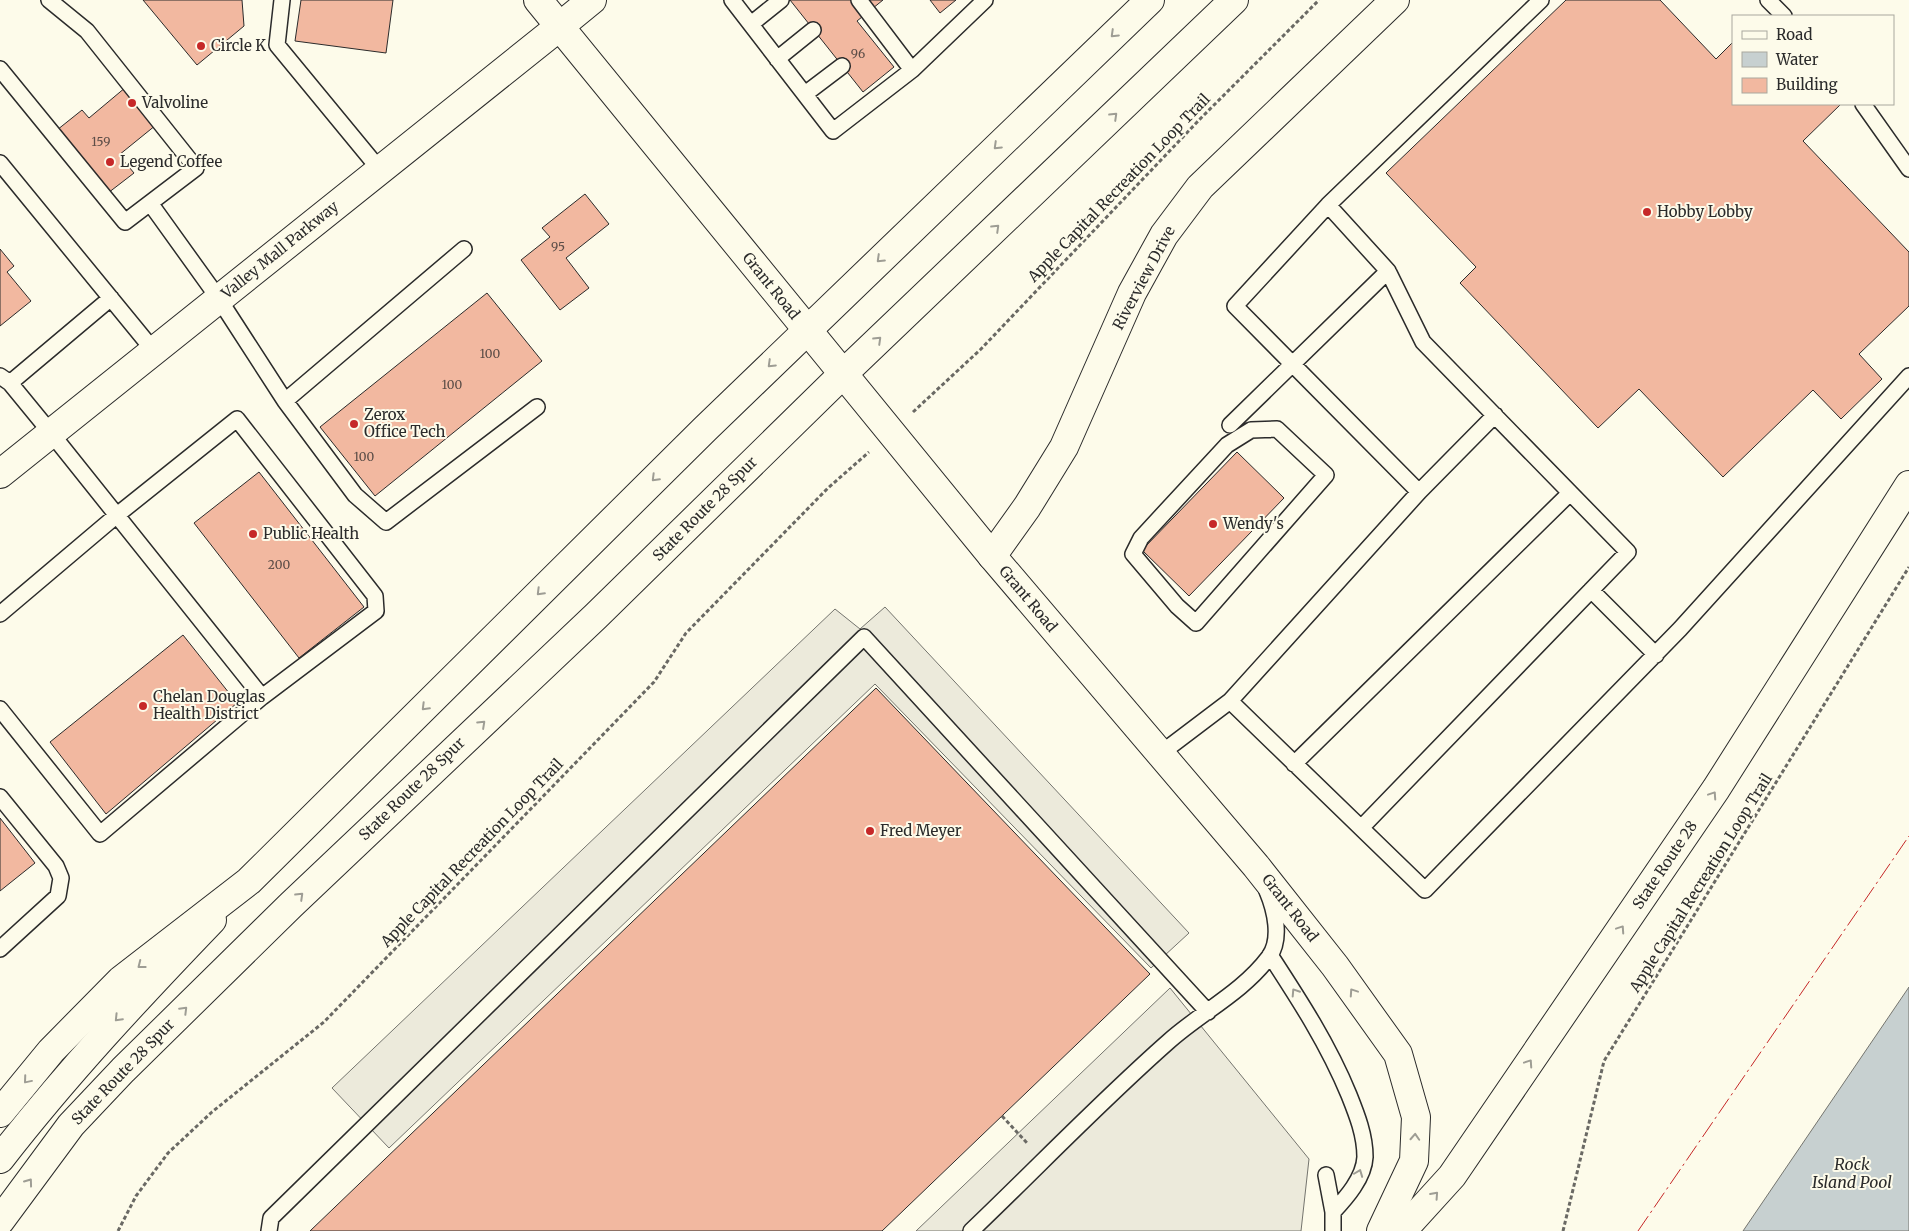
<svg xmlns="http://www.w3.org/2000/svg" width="1909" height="1231" viewBox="0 0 1909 1231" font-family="Merriweather,serif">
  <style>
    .parking { fill: #eceadb; stroke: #74746e }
    .water { fill: #c7d0d0; stroke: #74746e }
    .building { fill: #f2b8a0; stroke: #2b2b2b }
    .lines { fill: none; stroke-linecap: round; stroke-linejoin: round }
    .lane-casing { stroke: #2b2b2b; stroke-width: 18 }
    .secondary-casing { stroke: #2b2b2b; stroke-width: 30 }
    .primary-casing { stroke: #2b2b2b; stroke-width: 30 }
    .highway-casing { stroke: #2b2b2b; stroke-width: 30 }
    .path { stroke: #6a6964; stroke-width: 3; stroke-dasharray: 4 2.5; stroke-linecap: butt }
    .lane { stroke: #fdfbea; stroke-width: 15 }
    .secondary { stroke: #fdfbea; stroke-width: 28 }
    .primary { stroke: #fdfbea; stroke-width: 28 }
    .highway { stroke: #fdfbea; stroke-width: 28 }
    .power { stroke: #c62828; stroke-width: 1; stroke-dasharray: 18 4 2.5 4; stroke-linecap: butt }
    .oneway { stroke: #9e9d94 }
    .poi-dot { fill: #c62828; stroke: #fdfbea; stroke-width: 2 }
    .labels { text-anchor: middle; stroke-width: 4; stroke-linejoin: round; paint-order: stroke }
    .number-label { font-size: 12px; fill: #5d4e48 }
    .poi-label { font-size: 15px; fill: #2b2b2b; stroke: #fdfbea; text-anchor: start }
    .street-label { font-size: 15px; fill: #2b2b2b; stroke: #fdfbea }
    .water-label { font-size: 16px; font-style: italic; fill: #2b2b2b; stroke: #fdfbea }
  </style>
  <rect width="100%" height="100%" fill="#fdfbea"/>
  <path class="parking" d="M 885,607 L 1189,933 L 1151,968 L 875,684 L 389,1148 L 332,1088 L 835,609 L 860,629 Z
    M 1170,988 L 1309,1159 L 1301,1231 L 916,1231 Z"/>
  <path class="water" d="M 1909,987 L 1909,1231 L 1743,1231 Z"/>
  <path class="building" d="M 143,0 L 242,0 L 244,26 L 197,65 Z
    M 301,0 L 393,0 L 386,53 L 295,41 Z
    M 790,0 L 883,0 L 857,21 L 894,67 L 863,92 Z
    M 930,0 L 956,0 L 940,13 Z
    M 1566,0 L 1660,0 L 1716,59 L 1733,42 L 1733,104 L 1841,104 L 1803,141 L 1909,252 L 1909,306 L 1859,354 L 1882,379 L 1841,419 L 1813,390 L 1723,477 L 1639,389 L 1598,428 L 1460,283 L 1476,267 L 1386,173 Z
    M 126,87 L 156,125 L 119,155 L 134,173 L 108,193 L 57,130 L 82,110 L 89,118 Z
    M 585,194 L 609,224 L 566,258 L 589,288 L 560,310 L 521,260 L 550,237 L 542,228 Z
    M 0,249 L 14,266 L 7,272 L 31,301 L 0,326 Z
    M 487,293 L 542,361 L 375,496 L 320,427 Z
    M 1237,452 L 1284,498 L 1189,596 L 1142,550 Z
    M 259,472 L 364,607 L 299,658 L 194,523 Z
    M 183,635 L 237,703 L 106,814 L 50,742 Z
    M 876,688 L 1150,974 L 882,1231 L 310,1231 Z
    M 0,818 L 35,863 L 0,891 Z"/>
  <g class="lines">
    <defs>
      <path id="lane" d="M 282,0 L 277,45 L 380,170
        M 732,0 L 833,131 L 912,70 L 859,0
        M 1768,0 L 1784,16
        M 751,24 L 781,0
        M 777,59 L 813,30
        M 0,69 L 125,222 L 196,168 L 87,31 L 49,0
        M 912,70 L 985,0
        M 805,94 L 842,66
        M 1863,104 L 1909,169
        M 0,163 L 154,351
        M 150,203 L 219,299 L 285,401 L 355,495 L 386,522 L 537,407
        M 1328,205 L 1388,271 L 1423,342 L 1628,552 L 1361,828
        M 0,376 L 10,383 L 51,433 L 262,697 L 100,834 L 0,709
        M 10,383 L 111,298
        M 285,401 L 464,249
        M 1230,425 L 1388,271
        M 1277,429 L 1326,475 L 1196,623 L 1177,606 L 1133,554 L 1141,538 L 1227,445 L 1251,430 Z
        M 1419,492 L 1235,306 L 1328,205 L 1541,0
        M 1591,590 L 1656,655
        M 0,614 L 117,515 L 237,419 L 375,596 L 376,611 L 262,697
        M 1230,701 L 1419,492 L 1495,415
        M 1160,754 L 1230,701 L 1425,890 L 1680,629 L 1909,376
        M 1294,764 L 1570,493
        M 0,797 L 56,866 L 61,878 L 58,896 L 0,949
        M 1270,955 C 1300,1001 1328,1044 1349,1095 C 1357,1115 1365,1135 1365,1157 C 1364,1178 1346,1198 1333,1212
        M 1326,1175 L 1333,1212 L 1333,1231
        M 269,1231 L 271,1218 L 864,637 L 1208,1012
        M 971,1231 C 1037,1168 1100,1102 1168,1042 C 1200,1013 1242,993 1269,957 C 1282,939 1275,910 1267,891"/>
      <path id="secondary" d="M 559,27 L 592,0
        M 992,556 L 1027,507 L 1064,447 L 1132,293 L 1164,235 L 1200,187 L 1395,0"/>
      <path id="primary" d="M 538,0 L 992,556 L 1256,866 L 1335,966 L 1398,1054 L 1416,1117 L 1414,1161 L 1381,1231
        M 0,474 L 559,27
        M 0,1159 C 66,1074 138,997 212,920
        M 0,1221 L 71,1125 L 123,1070 L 291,905 L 596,616 L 843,374 L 1234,0"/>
      <path id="highway" d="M 0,1113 L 51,1051 L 121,980 L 249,881 L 705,429 L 1150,0
        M 1402,1231 L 1452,1176 L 1716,789 L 1909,485"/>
    </defs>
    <use href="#lane" class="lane-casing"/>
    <use href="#secondary" class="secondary-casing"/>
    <use href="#primary" class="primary-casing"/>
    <use href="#highway" class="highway-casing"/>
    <path class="path" d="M 913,412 L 981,349 L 1201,118 L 1319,0
      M 1002,1116 L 1027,1143
      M 118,1231 L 136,1196 L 168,1153 L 212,1112 L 324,1022 L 654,682 L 686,633 L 828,488 L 869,452
      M 1563,1231 L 1604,1061 L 1909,567"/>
    <use href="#lane" class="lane"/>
    <use href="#secondary" class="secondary"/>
    <use href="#primary" class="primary"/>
    <use href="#highway" class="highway"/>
    <path class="power" d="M 1638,1231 L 1909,836"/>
  </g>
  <defs><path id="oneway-chevron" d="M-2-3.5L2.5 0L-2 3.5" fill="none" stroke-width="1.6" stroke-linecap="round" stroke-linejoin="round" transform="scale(1.25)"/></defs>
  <g class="oneway">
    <use href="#oneway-chevron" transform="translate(1114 34) rotate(136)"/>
    <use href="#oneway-chevron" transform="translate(1114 116) rotate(-44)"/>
    <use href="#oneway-chevron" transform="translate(997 146) rotate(136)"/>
    <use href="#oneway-chevron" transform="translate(996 228) rotate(-44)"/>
    <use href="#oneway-chevron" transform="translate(880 259) rotate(136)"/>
    <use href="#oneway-chevron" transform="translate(878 340) rotate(-44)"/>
    <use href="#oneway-chevron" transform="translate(771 364) rotate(136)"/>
    <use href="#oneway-chevron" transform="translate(655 478) rotate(135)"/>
    <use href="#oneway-chevron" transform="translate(540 592) rotate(135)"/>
    <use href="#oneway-chevron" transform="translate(425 707) rotate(135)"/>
    <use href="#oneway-chevron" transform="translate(482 724) rotate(-43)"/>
    <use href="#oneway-chevron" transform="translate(1713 795) rotate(-56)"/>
    <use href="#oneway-chevron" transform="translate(300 896) rotate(-44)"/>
    <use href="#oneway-chevron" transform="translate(1621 929) rotate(-56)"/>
    <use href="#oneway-chevron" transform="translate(141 965) rotate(142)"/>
    <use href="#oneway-chevron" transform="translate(1295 992) rotate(-123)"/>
    <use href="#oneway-chevron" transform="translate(1353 992) rotate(-124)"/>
    <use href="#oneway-chevron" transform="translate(184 1010) rotate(-45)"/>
    <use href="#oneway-chevron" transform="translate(118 1018) rotate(134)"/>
    <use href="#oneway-chevron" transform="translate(1529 1063) rotate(-56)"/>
    <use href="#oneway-chevron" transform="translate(27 1080) rotate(130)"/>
    <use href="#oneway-chevron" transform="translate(1415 1137) rotate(-87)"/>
    <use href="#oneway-chevron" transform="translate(1359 1173) rotate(-69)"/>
    <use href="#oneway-chevron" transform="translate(29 1182) rotate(-54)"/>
    <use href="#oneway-chevron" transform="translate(1435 1195) rotate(-48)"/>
  </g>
  <g class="poi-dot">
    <circle cx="201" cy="46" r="5"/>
    <circle cx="132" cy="103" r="5"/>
    <circle cx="110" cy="162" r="5"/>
    <circle cx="1647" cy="212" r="5"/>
    <circle cx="354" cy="424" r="5"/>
    <circle cx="1213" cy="524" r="5"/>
    <circle cx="253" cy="534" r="5"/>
    <circle cx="143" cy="706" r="5"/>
    <circle cx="870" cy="831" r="5"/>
  </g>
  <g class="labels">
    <g class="number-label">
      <text x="858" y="58">96</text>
      <text x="101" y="146">159</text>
      <text x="558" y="251">95</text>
      <text x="490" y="358">100</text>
      <text x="452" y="389">100</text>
      <text x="364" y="461">100</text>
      <text x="279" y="569">200</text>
    </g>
    <g class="poi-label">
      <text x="211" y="51">Circle K</text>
      <text x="142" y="108">Valvoline</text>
      <text x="120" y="167">Legend Coffee</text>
      <text x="1657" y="217">Hobby Lobby</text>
      <text x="364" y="420">Zerox<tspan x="364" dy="17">Office Tech</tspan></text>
      <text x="1223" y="529">Wendy's</text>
      <text x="263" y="539">Public Health</text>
      <text x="153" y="702">Chelan Douglas<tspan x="153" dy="17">Health District</tspan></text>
      <text x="880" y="836">Fred Meyer</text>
    </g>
    <g class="street-label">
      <text transform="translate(1119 188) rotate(-46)" y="5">Apple Capital Recreation Loop Trail</text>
      <text transform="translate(280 250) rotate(-39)" y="5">Valley Mall Parkway</text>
      <text transform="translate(1144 278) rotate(-62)" y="5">Riverview Drive</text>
      <text transform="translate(771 286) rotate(51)" y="5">Grant Road</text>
      <text transform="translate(705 509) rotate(-45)" y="5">State Route 28 Spur</text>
      <text transform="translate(1028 599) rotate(50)" y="5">Grant Road</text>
      <text transform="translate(412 789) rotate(-44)" y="5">State Route 28 Spur</text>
      <text transform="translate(472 853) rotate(-46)" y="5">Apple Capital Recreation Loop Trail</text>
      <text transform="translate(1665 865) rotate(-56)" y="5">State Route 28</text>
      <text transform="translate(1701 883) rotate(-58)" y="5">Apple Capital Recreation Loop Trail</text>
      <text transform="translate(1290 908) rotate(52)" y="5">Grant Road</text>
      <text transform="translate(123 1072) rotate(-46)" y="5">State Route 28 Spur</text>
    </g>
    <g class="water-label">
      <text x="1852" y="1170">Rock<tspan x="1852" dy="18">Island Pool</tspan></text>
    </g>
  </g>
  <rect x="1732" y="15" width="162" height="90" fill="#fdfbea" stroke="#a9a89e"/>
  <rect x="1742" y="31" width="25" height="8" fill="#fdfbea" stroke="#a9a89e"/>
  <text x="1776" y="40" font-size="15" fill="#2b2b2b">Road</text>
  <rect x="1742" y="52" width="25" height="15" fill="#c7d0d0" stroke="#a9a89e"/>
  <text x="1776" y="65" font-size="15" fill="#2b2b2b">Water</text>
  <rect x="1742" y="78" width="25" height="15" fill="#f2b8a0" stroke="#a9a89e"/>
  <text x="1776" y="90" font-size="15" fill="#2b2b2b">Building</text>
</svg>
